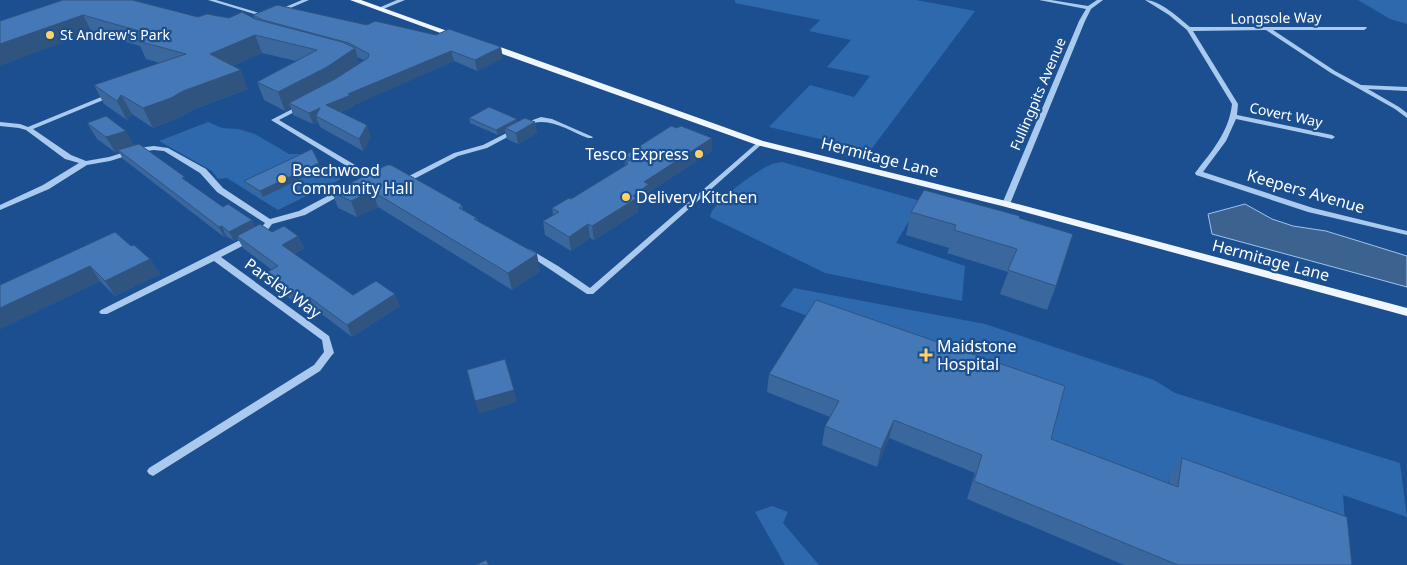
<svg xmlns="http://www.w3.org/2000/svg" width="1407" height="565" viewBox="0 0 1407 565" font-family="'Noto Sans',sans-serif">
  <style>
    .green { fill: #2e69ad }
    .water { fill: #3c6290; stroke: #9cc4f0 }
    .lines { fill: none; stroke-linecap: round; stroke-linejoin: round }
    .minor { fill: #a9c9ee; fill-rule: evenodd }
    .major { fill: #f0f6ff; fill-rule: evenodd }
    .wall { fill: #3a679d; fill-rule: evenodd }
    .shaded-wall { fill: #305480 }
    .building { fill: #4478b7; stroke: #305480 }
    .poi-dot { fill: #ffd166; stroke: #1b4f8f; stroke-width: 2 }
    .labels { text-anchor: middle; stroke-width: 4.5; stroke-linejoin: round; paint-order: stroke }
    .far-street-label { font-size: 14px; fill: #fff; stroke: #1b4f8f }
    .far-poi-label { font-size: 14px; fill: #fff; stroke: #1b4f8f; text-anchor: start }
    .poi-label { font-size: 16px; fill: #fff; stroke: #1b4f8f; text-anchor: start }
    .street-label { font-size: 16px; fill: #fff; stroke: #1b4f8f }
  </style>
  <rect width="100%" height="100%" fill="#1b4f8f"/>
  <path class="green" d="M 735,0 L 916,0 L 975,11 L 870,151 L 769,127 L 810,85 L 854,97 L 870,76 L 827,67 L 851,40 L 809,31 L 820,20 L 735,3 Z
    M 1358,0 L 1407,0 L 1407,24 L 1390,19 Z
    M 208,122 L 222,128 L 238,129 L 255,134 L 289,154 L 300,154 L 341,179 L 278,210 L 227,178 L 218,179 L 212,171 L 159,141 Z
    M 782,162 L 921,201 L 896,243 L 965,266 L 962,301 L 825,273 L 710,217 C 710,204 757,170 770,165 C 774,163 778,163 782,162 Z
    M 794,288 L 985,324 L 1154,380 L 1175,393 L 1400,463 L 1407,517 L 1343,495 L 1346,534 L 1169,477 L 1166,505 L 1043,457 L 1056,405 L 780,306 Z
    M 772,506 L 788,512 L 783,523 L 819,565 L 785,565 L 755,512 Z"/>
  <path class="water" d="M 1245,204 L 1272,219 L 1293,226 L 1326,231 L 1407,256 L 1407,287 L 1212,234 L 1208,214 Z"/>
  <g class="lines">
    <path class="minor" d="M 208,0 L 216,0 L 269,16 L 264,17 Z
      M 302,0 L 309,0 L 281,12 L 276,11 Z
      M 397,0 L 405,0 L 381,10 L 376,9 Z
      M 1039,0 L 1051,0 L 1088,6 L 1097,0 L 1103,0 L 1091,9 L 1085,21 L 1010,204 L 1006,206 L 1002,204 L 1079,21 L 1086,9 Z
      M 1145,0 C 1160,0 1179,18 1190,27 L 1366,27 L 1367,28 L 1364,30 L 1273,30 L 1335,71 L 1361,85 L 1407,87 L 1407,91 L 1368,89 L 1399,107 L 1407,113 L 1407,118 L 1395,109 L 1331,73 L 1266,30 L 1193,31 L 1238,104 L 1237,115 L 1332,135 L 1335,137 L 1332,139 L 1236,119 L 1226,141 L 1203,172 L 1313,208 L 1407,231 L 1407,235 L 1308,212 L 1196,175 L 1195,173 C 1212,151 1229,132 1232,104 L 1187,30 L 1169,15 Z
      M 111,93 L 114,95 L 113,96 L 33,129 L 71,155 L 86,161 L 109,157 L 138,148 L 154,146 L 168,148 L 206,169 L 223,188 L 270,219 L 299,211 L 341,189 L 344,189 L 348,191 L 305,215 L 272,224 L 264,235 L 221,257 L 329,336 L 334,353 L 332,355 L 320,371 L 153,476 L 149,474 L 147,471 L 149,468 L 314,365 L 324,352 L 322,340 L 214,261 L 107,314 L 101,314 L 99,312 L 101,310 L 258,231 L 265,223 L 217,192 L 200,173 L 164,151 L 154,150 L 139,152 L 110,161 L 87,165 L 49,189 L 0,210 L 0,205 L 43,185 L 79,163 L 65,159 L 26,130 L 19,128 L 0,126 L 0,122 L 20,124 L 28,127 Z
      M 302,104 L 304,105 L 304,107 L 279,120 L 372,175 L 380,175 L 380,179 L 368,179 L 271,120 Z
      M 541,117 L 552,119 L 593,137 L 592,138 L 588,138 C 572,132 551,118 534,123 L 487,148 L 458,156 L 414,179 L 411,179 L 407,177 L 454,153 L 483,145 L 530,121 Z
      M 760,141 L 763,143 L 762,144 L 593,294 L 587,294 L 524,252 L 528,249 L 531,250 L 558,266 L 590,288 L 758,142 Z"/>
    <path class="major" d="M 350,0 L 361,0 L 464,37 L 457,39 Z
      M 483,43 L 489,43 L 763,141 L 1010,202 L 1407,308 L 1407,316 L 1002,206 L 757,145 L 483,47 Z"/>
  </g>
  <path class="wall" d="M 63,0 L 198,17 L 254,18 L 253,15 L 503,58 L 477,71 L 454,61 L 354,105 L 354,106 L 341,112 L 371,137 L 363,151 L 320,127 L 318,122 L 313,124 L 293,115 L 291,108 L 285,111 L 264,100 L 257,82 L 296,61 L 262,53 L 232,66 L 248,89 L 192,110 L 181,117 L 153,128 L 132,114 L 127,120 L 104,104 L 94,85 L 160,63 L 146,59 L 140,46 L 92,32 ZM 357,57 L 364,60 L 359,63 Z
    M 469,118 L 518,122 L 535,122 L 537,133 L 518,144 L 507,139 L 505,131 L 498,135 L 470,123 Z
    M 87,123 L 135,145 L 223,207 L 252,220 L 255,227 L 272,232 L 298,236 L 304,248 L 294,254 L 353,295 L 400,306 L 352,337 L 315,309 L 308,313 L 272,285 L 266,273 L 272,270 L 243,248 L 238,239 L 234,241 L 226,236 L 224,237 L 123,159 L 119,152 L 116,153 L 97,139 Z
    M 712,151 L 649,192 L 650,198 L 638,207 L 638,212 L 594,240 L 590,238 L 571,251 L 545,235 L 543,221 L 553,215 L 552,208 L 571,199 L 625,166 L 624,156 Z
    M 387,165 L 462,205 L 463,210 L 477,218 L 478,221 L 540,271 L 512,290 L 378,207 L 357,217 L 338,208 L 332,192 Z
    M 321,169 L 263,197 L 246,187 L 244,181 Z
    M 911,212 L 1019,218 L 1056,286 L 1047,310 L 1000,294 L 1008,272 L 947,253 L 949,248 L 906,235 Z
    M 131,246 L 150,259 L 160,274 L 115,296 L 100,281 L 0,329 L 0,285 Z
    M 769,374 L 1051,439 L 1169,483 L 1169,476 L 1182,458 L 1352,565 L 1124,565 L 967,499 L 975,473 L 889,438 L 877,467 L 822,445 L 825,426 L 830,417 L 767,392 Z"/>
  <path class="shaded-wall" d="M 83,15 L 92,32 L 0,66 L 0,44 Z
    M 255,35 L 262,53 L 218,72 L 210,54 Z
    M 501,47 L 503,58 L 477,71 L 475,60 Z
    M 355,48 L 360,66 L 289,103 L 291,108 L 285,111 L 278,92 Z
    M 451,51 L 454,61 L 354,105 L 354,106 L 330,117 L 326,105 L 348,94 Z
    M 241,70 L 248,89 L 192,110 L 181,117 L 153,128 L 143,108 L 183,91 Z
    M 121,95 L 132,114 L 127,120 L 117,101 Z
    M 320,108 L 316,116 L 318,122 L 313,124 L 309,113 Z
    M 517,119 L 518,125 L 505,128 L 505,131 L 498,135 L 496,130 Z
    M 535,122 L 537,133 L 518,144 L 516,133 Z
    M 367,125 L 371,137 L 363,151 L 359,139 Z
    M 126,131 L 135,147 L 118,150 L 119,152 L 116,153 L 106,137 Z
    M 712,138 L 712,151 L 649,192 L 650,198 L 638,207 L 638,212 L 594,240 L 592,226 L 633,196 L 644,182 Z
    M 319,163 L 321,169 L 263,197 L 260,191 Z
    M 372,191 L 378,207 L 357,217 L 351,201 Z
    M 252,220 L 256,230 L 237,236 L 238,239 L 234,241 L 229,232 Z
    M 588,224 L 590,238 L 571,251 L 569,237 Z
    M 222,226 L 226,236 L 224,237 L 219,227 Z
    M 298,236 L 304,248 L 287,257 L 282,245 Z
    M 537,254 L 540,271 L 512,290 L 508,273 Z
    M 150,259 L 160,274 L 115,296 L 105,281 Z
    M 90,266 L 100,281 L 0,329 L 0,308 Z
    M 395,294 L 400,306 L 352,337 L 347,325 Z
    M 309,297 L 315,309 L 308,313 L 302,301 Z
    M 514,390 L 517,402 L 479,414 L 475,401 Z
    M 894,420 L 889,438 L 877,467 L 881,449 Z"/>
  <path class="building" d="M 63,0 L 132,0 L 198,17 L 207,14 L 229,18 L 242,12 L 255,19 L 342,42 L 355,48 L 327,67 L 278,92 L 257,82 L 317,50 L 255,35 L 210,54 L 241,70 L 183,91 L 171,98 L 143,108 L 121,95 L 117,101 L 94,85 L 186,54 L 138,41 L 153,35 L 83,15 L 0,44 L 0,21 Z
    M 277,5 L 367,25 L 375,21 L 436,35 L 449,29 L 501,47 L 475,60 L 451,51 L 348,94 L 351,95 L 326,105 L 367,125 L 359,139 L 316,116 L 320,108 L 309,113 L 289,103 L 335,79 L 368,58 L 369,54 L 349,43 L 263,20 L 253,15 Z
    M 489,107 L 517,119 L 496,130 L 469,118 Z
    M 106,116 L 126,131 L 106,137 L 87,123 Z
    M 525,118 L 535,122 L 516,133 L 505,128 Z
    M 671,126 L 677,128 L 681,126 L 712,138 L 644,182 L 649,184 L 633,196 L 637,198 L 592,226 L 588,224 L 569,237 L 543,221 L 559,212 L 552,208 L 569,198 L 571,199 L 628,164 L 625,163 L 632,159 L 624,156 Z
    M 139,144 L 185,177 L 182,178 L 223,207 L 228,204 L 252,220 L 229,232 L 222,226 L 219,227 L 118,150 Z
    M 312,149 L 319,163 L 260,191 L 244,181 Z
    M 387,165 L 391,165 L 462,205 L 459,208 L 477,218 L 474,219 L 537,254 L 508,273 L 372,191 L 351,201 L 332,192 Z
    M 924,190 L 1020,216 L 1019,218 L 1073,234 L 1056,286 L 1008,270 L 1017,249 L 954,230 L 956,225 L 911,212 Z
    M 260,224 L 272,232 L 284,226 L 298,236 L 282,245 L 353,295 L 376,281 L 395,294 L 347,325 L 309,297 L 302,301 L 266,273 L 278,266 L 237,236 Z
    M 115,232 L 131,246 L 134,245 L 150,259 L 105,281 L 90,266 L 0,308 L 0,285 Z
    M 816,300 L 1065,386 L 1051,439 L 1178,487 L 1182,458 L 1347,517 L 1352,565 L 1178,565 L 974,481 L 982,455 L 894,420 L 881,449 L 825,426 L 839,401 L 769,374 Z
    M 505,359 L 514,390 L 475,401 L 467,370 Z
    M 486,560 L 489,565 L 476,565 Z"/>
  <g class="poi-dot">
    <circle cx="50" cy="35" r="5"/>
    <circle cx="699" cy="154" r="5"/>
    <circle cx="282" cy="179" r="5"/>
    <circle cx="626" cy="197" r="5"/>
    <path d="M923.5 347.5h5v5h5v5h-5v5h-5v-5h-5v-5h5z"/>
  </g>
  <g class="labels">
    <g class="far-street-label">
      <text transform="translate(1276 18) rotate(-1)" y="5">Longsole Way</text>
      <text transform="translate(1038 94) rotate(-67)" y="5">Fullingpits Avenue</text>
      <text transform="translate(1286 115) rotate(12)" y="5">Covert Way</text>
    </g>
    <g class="far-poi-label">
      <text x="60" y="40">St Andrew's Park</text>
    </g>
    <g class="poi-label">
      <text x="689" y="160" text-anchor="end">Tesco Express</text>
      <text x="292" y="176">Beechwood<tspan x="292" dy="18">Community Hall</tspan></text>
      <text x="636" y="203">Delivery Kitchen</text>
      <text x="937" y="352">Maidstone<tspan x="937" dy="18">Hospital</tspan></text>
    </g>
    <g class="street-label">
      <text transform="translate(880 157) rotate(14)" y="6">Hermitage Lane</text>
      <text transform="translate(1306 191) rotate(16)" y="6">Keepers Avenue</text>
      <text transform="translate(1271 260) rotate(15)" y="6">Hermitage Lane</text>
      <text transform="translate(283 288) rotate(36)" y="6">Parsley Way</text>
    </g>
  </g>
</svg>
